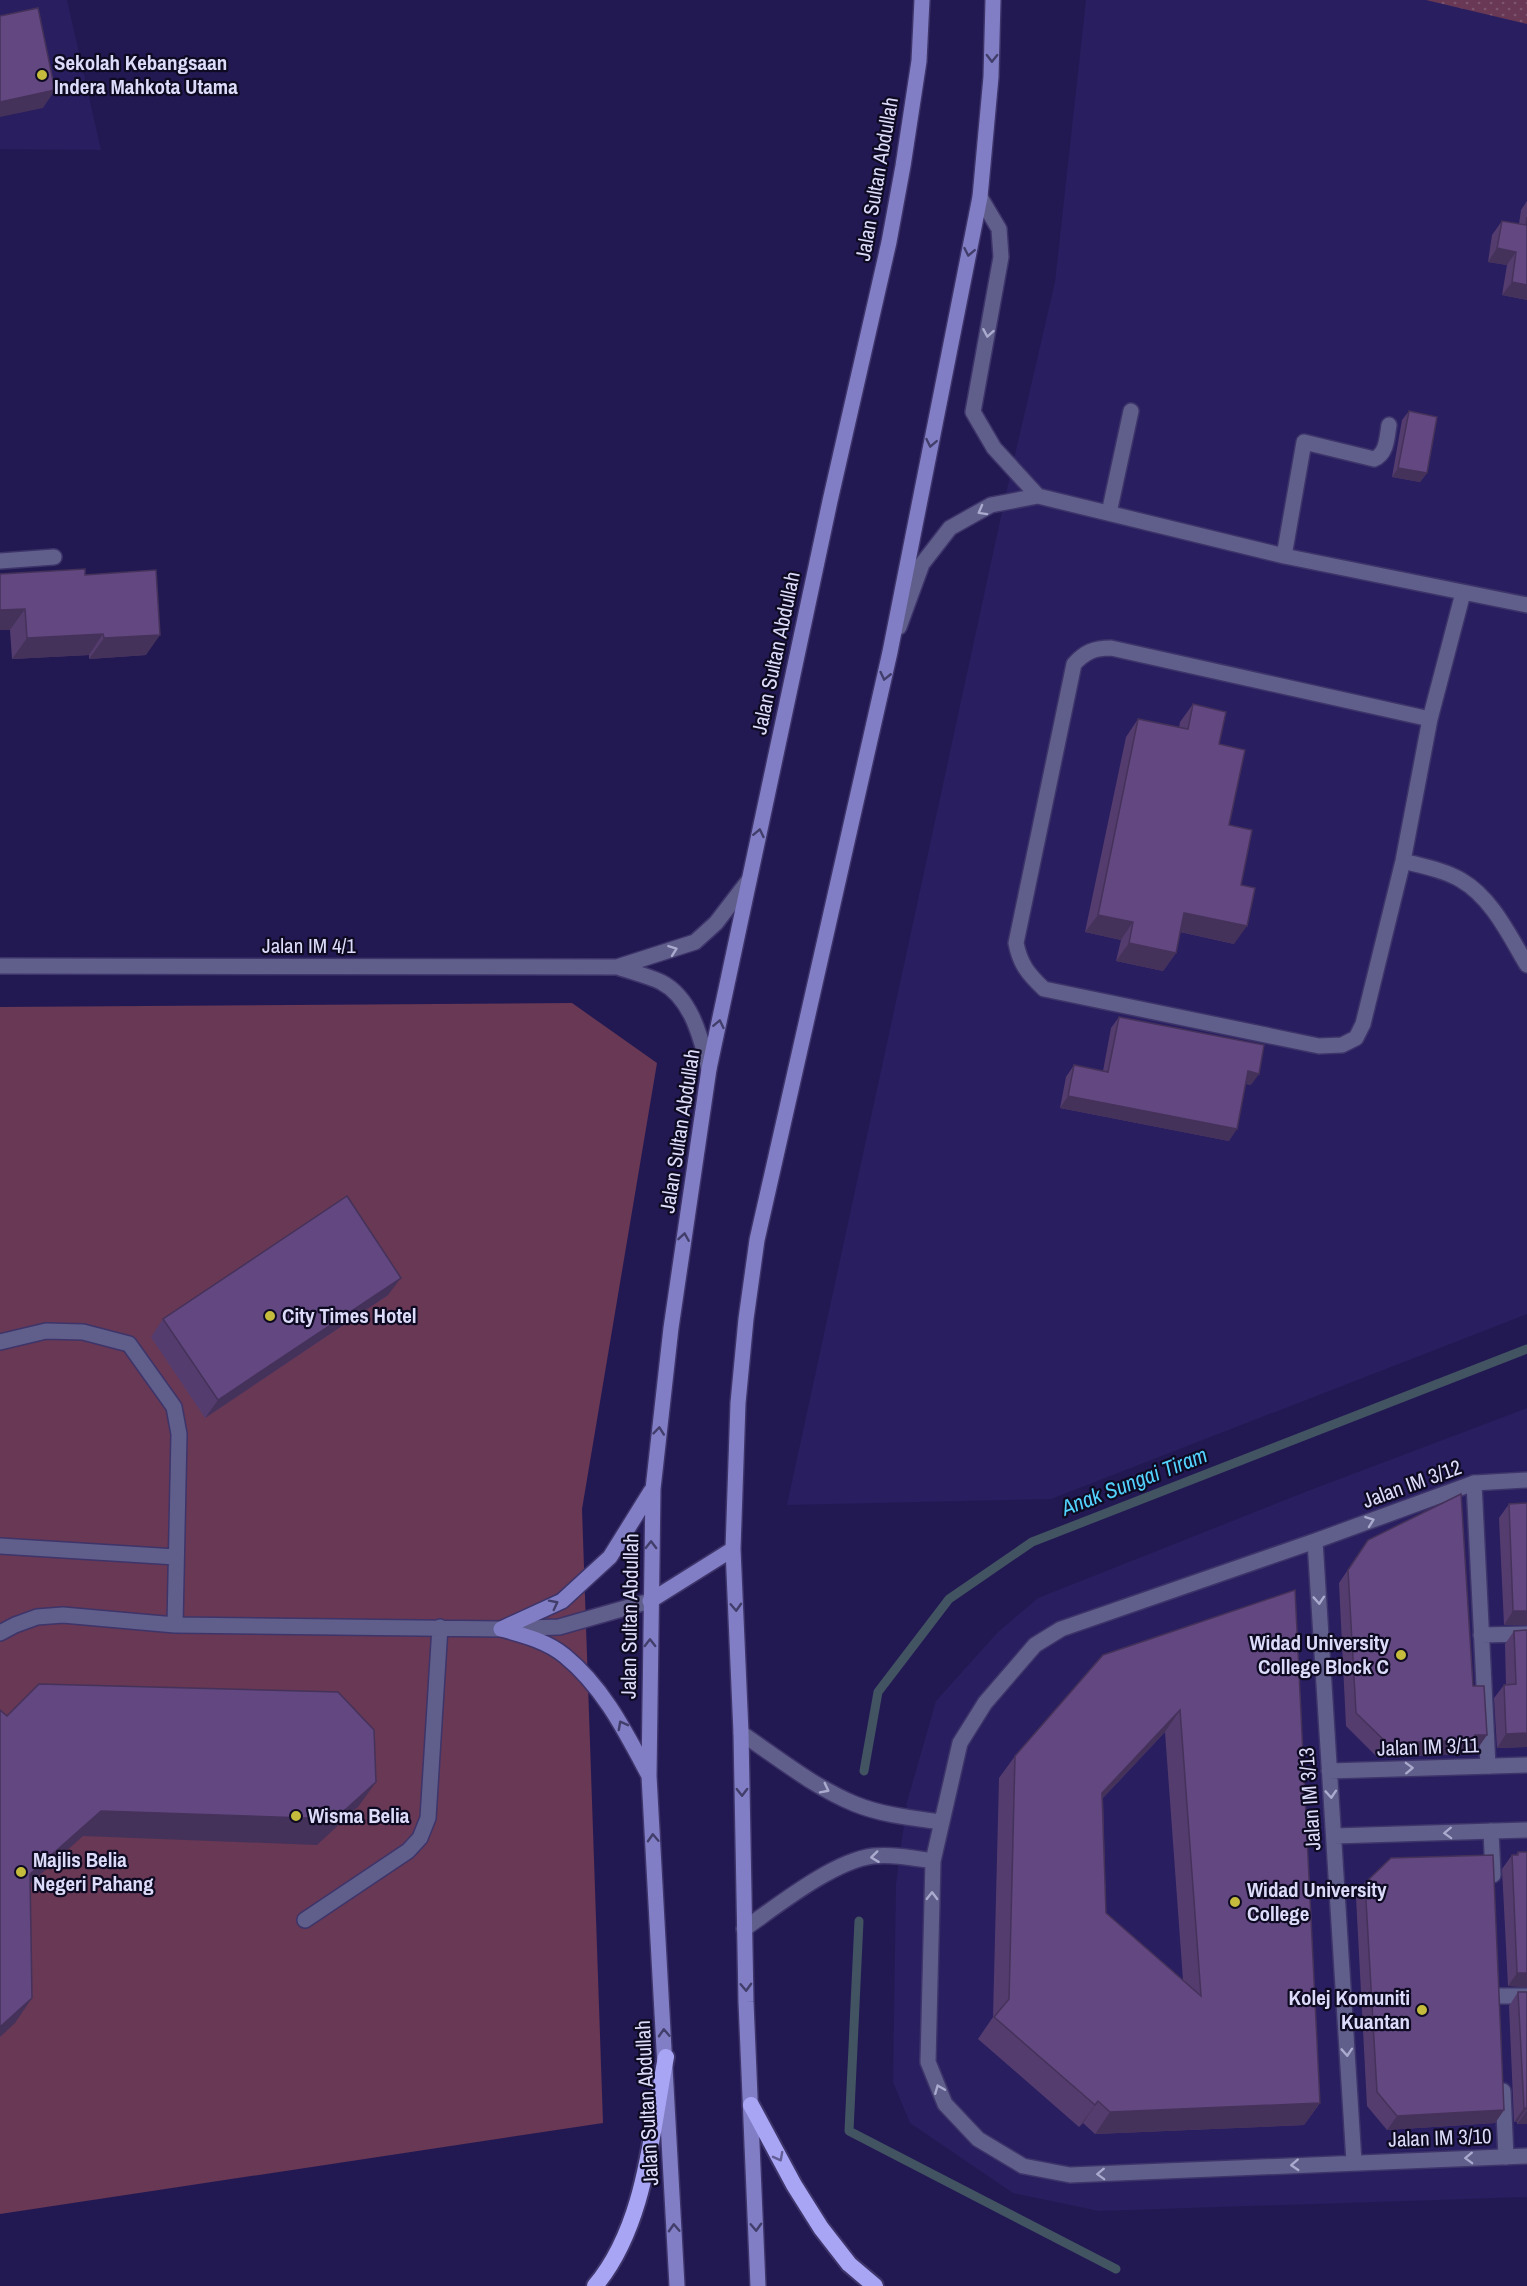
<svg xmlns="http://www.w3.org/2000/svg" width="1527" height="2286" viewBox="0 0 1527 2286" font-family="'Archivo Narrow',sans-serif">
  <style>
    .built { fill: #291e5f }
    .park { fill: url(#park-dots) }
    .garden { fill: #683854 }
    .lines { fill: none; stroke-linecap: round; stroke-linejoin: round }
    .stream { stroke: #425362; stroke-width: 9 }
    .service-casing { stroke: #3d346a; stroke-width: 18 }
    .minor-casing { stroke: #3d346a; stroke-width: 18 }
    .tertiary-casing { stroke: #3d346a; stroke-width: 18 }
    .secondary-casing { stroke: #3d346a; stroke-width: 18 }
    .trunk-casing { stroke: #3d346a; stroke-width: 20 }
    .service { stroke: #605e8b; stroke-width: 15 }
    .minor { stroke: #605e8b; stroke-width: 15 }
    .tertiary { stroke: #605e8b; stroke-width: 15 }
    .secondary { stroke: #827ec5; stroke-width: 15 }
    .trunk { stroke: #a9a5f5; stroke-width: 16 }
    .wall { fill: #543d6e; fill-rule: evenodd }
    .shaded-wall { fill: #45325a }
    .building { fill: #624780; stroke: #45325a; stroke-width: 1.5; fill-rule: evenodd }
    .oneway { stroke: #423e6b }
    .oneway2 { stroke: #aaaace }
    .oneway3 { stroke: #635f96 }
    .poi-dot { fill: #c5bc3d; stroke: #0d0a22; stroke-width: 2 }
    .labels { text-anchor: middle; stroke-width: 4.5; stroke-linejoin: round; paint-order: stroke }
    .poi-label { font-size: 21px; font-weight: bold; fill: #dcdcfa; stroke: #0d0a22; text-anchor: start }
    .street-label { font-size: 21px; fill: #dcdcfa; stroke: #0d0a22 }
    .water-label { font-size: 22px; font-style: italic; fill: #54d2fe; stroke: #0d0a22 }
  </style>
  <defs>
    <pattern id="park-dots" width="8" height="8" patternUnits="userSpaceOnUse" patternTransform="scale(1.5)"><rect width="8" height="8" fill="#683854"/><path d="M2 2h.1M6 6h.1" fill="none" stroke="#7d546e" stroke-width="1.8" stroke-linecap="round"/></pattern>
  </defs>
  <rect width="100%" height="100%" fill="#231952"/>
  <path class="built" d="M 0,0 L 67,0 L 101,150 L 0,149 Z
    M 1086,0 L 1527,0 L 1527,1314 L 1051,1499 L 787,1505 L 1005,498 L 1055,282 Z
    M 1527,1408 L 1527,2197 L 1099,2211 L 1013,2193 L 910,2123 L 893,2082 L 896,1884 L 907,1802 L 936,1701 L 997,1633 L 1038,1598 L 1313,1489 Z"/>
  <path class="park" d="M 1426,0 L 1527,0 L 1527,24 Z"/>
  <path class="garden" d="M 572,1003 L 657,1063 L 582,1509 L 603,2123 L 0,2214 L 0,1007 Z"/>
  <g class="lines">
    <path class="stream" d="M 864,1771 L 878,1692 L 949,1599 L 1032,1542 L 1527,1349
      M 859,1921 L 849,2131 L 1116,2269"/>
    <defs>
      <path id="service" d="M 980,197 L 999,229 L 1001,257 L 973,412 L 994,448 L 1038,496
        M 1109,513 L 1131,411
        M 1284,556 L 1304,442 L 1374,459 C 1387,454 1387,437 1389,425
        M 0,561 L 54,557
        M 899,627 L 922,564 L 950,528 L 991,505 L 1038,496 L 1284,556 L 1527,605
        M 1430,719 L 1111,648 C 1094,648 1085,652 1074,664 L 1016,943 C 1020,964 1028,974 1044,989 L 1319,1046 L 1342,1045 L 1356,1038 L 1363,1024 L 1403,861 L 1430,719 L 1463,593
        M 1403,861 C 1422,866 1444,870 1461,880 C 1492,898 1509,935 1527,965
        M 0,1342 L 46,1331 L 83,1332 L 129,1344 L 174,1407 L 179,1434 L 175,1625
        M 1474,1483 L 1488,1766
        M 0,1546 L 176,1557
        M 0,1633 L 15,1625 L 37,1617 L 63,1615 L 175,1625 L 501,1629 L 559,1627 L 650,1601
        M 1481,1635 L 1527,1634
        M 1491,1831 L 1493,1875
        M 305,1920 L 408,1851 L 420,1838 L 428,1818 L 440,1627
        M 1499,1996 L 1527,1996
        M 1503,2091 L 1506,2157"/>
      <path id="minor" d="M 1527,1480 L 1474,1483 L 1315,1541 L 1061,1629 L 1035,1645 L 985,1703 L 960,1743 L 933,1861 L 928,2062 L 945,2104 L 978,2139 L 1023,2166 L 1070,2175 L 1527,2156
        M 1315,1541 L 1354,2162
        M 741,1733 C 778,1758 814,1787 855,1804 C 882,1815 912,1818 941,1822
        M 1329,1771 L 1527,1765
        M 1334,1836 L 1527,1830
        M 744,1929 C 777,1906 833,1861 873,1856 C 893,1854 913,1858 933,1861"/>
      <path id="tertiary" d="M 0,966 L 617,967 L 695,942 L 716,923 L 749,880
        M 617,967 C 632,972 648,976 661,982 C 692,998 701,1039 709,1069"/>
      <path id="secondary" d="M 650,1601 L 733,1549
        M 501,1629 C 523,1635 547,1641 565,1656 C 603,1687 625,1731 648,1774
        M 501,1629 L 562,1601 L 610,1557 L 651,1491
        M 677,2286 L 649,1776 L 653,1489 L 671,1328 L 709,1069 L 830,501 L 889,242 L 903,166 L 919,61 L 922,0
        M 758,2286 L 746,2002 L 741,1733 L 733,1549 L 738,1403 L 746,1319 L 757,1240 L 890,652 L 980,197 L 991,77 L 993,0"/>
      <path id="trunk" d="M 751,2105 L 794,2185 L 821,2228 L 849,2264 L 875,2286
        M 595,2286 C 646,2225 651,2133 666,2057"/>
    </defs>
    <use href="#service" class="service-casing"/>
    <use href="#minor" class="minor-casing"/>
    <use href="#tertiary" class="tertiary-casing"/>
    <use href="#secondary" class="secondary-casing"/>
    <use href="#trunk" class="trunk-casing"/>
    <use href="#service" class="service"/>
    <use href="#minor" class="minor"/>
    <use href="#tertiary" class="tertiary"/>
    <use href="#secondary" class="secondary"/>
    <use href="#trunk" class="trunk"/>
  </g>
  <path class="wall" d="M 1527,201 L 1527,300 L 1502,295 L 1507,265 L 1488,262 L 1492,235 L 1502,221 L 1519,224 L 1521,210 Z
    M 1409,411 L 1427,473 L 1420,482 L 1392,477 L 1402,420 Z
    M 0,574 L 85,575 L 146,655 L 89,659 L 89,655 L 12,659 L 10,630 Z
    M 1193,704 L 1219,744 L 1229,825 L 1241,885 L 1234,944 L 1180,932 L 1176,953 L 1163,971 L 1116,961 L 1121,940 L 1085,932 L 1126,737 L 1138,719 L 1179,728 L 1180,722 Z
    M 1119,1017 L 1251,1085 L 1246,1084 L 1229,1141 L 1060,1108 L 1066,1077 L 1074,1065 L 1103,1071 L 1111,1028 Z
    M 388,1295 L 205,1418 L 151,1337 L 163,1319 Z
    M 1509,1504 L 1527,1625 L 1504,1625 L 1499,1518 Z
    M 1368,1540 L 1473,1686 L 1487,1735 L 1477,1749 L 1470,1749 L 1466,1754 L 1377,1757 L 1346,1726 L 1339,1583 Z
    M 1295,1590 L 1320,2103 L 1304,2125 L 1095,2134 L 1083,2123 L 1079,2127 L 978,2039 L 993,2017 L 999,1778 L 1015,1756 ZM 1165,1732 L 1183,1980 L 1106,1913 L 1103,1798 Z
    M 1527,1630 L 1527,1747 L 1497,1748 L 1494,1698 L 1504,1685 L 1506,1685 L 1505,1644 L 1514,1631 Z
    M 1518,1852 L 1527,1852 L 1527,1987 L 1508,1986 L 1502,1869 L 1512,1855 L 1516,1855 Z
    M 1365,1883 L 1504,2110 L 1495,2123 L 1387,2130 L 1367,2106 L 1356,1897 Z
    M 1518,1992 L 1527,1992 L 1527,2124 L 1517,2124 L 1517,2122 L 1514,2122 L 1509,2006 Z"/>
  <path class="shaded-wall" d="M 55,90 L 43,108 L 0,117 L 0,102 Z
    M 1497,248 L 1516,252 L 1507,265 L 1488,262 Z
    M 1512,282 L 1527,285 L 1527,300 L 1502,295 Z
    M 1398,468 L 1427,473 L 1420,482 L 1392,477 Z
    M 25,609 L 10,630 L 0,630 L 0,610 Z
    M 103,634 L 89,655 L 12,659 L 27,638 Z
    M 160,635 L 146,655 L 89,659 L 104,638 Z
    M 1184,913 L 1247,926 L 1234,944 L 1172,930 Z
    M 1098,915 L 1133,922 L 1121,940 L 1085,932 Z
    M 1129,943 L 1176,953 L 1163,971 L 1116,961 Z
    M 1248,1071 L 1259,1074 L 1251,1085 L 1240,1083 Z
    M 1068,1096 L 1237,1129 L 1229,1141 L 1060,1108 Z
    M 401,1278 L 388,1295 L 205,1418 L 218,1400 Z
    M 1513,1611 L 1527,1611 L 1527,1625 L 1504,1625 Z
    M 1180,1710 L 1165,1732 L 1087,1815 L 1102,1793 Z
    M 1527,1733 L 1527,1747 L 1497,1748 L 1506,1734 Z
    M 1475,1735 L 1487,1735 L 1477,1749 L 1470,1749 L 1466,1754 L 1377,1757 L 1387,1743 Z
    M 376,1782 L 358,1807 L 317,1845 L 83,1836 L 12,1900 L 30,1874 L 101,1811 Z
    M 1517,1973 L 1527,1973 L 1527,1987 L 1508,1986 Z
    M 32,1998 L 15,2023 L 0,2037 L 0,2027 Z
    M 1098,2101 L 1083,2123 L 1079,2127 L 1095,2105 Z
    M 1320,2103 L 1304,2125 L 1095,2134 L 1110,2112 Z
    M 1524,2108 L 1527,2108 L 1517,2122 L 1514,2122 Z
    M 1504,2110 L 1495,2123 L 1387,2130 L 1397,2116 Z
    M 1527,2110 L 1527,2124 L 1517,2124 Z"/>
  <path class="building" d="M 38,8 L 55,90 L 0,102 L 0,16 Z
    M 1527,217 L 1527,285 L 1512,282 L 1516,252 L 1497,248 L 1502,221 L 1526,225 Z
    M 1409,411 L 1437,417 L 1427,473 L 1398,468 Z
    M 85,569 L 85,575 L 156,570 L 160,635 L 104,638 L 103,634 L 27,638 L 25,609 L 0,610 L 0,574 Z
    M 1193,704 L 1226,712 L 1219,744 L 1245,750 L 1229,825 L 1252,830 L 1241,885 L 1255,888 L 1247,926 L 1184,913 L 1176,953 L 1129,943 L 1133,922 L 1098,915 L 1138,719 L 1188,729 Z
    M 1119,1017 L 1264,1045 L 1259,1074 L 1248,1071 L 1237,1129 L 1068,1096 L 1074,1065 L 1108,1072 Z
    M 347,1196 L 401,1278 L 218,1400 L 163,1319 Z
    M 1461,1494 L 1473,1686 L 1484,1686 L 1487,1735 L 1475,1735 L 1476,1740 L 1387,1743 L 1356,1713 L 1348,1570 L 1368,1540 Z
    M 1527,1503 L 1527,1611 L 1513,1611 L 1509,1504 Z
    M 1295,1590 L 1320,2103 L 1110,2112 L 1098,2101 L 1095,2105 L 994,2017 L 1009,1999 L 1015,1756 L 1103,1655 ZM 1180,1710 L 1201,1996 L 1106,1913 L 1102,1793 Z
    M 1527,1630 L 1527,1733 L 1506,1734 L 1504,1685 L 1516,1684 L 1514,1631 Z
    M 39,1684 L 338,1692 L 374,1730 L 376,1782 L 335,1819 L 101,1811 L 30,1874 L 32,1998 L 0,2027 L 0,1710 L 7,1716 Z
    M 1518,1852 L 1527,1852 L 1527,1973 L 1517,1973 L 1512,1855 L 1518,1855 Z
    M 1493,1855 L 1504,2110 L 1397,2116 L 1377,2092 L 1365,1883 L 1391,1858 Z
    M 1518,1992 L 1527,1992 L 1527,2110 L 1527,2108 L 1524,2108 Z"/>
  <defs><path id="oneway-chevron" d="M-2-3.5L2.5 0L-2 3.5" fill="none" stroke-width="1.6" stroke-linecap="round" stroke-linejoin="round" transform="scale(1.5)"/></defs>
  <g class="oneway">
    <use href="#oneway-chevron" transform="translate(992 58) rotate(91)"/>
    <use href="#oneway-chevron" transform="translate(969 252) rotate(101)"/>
    <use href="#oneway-chevron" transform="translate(931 443) rotate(101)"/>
    <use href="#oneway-chevron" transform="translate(885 676) rotate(103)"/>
    <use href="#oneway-chevron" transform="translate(759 833) rotate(-78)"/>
    <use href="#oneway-chevron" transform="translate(719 1024) rotate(-78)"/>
    <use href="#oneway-chevron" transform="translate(684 1237) rotate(-81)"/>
    <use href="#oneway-chevron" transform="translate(659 1431) rotate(-84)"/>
    <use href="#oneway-chevron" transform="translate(651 1545) rotate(-89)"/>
    <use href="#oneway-chevron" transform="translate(554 1604) rotate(-27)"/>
    <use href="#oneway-chevron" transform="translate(736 1607) rotate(87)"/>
    <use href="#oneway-chevron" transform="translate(650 1643) rotate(-90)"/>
    <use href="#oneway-chevron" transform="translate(622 1725) rotate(-118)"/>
    <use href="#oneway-chevron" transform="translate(742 1792) rotate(89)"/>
    <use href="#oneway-chevron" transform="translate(653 1838) rotate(-93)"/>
    <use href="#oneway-chevron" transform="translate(746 1987) rotate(88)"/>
    <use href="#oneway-chevron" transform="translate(664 2033) rotate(-93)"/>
    <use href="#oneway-chevron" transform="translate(756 2227) rotate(88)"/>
    <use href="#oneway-chevron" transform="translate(674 2228) rotate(-93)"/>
  </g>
  <g class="oneway2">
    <use href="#oneway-chevron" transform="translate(988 333) rotate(100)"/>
    <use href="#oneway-chevron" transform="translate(982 511) rotate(151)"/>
    <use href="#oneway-chevron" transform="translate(673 950) rotate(-20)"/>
    <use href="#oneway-chevron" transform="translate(1370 1521) rotate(-20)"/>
    <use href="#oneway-chevron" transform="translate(1319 1600) rotate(86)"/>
    <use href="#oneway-chevron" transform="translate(1409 1768) rotate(-2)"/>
    <use href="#oneway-chevron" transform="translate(825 1789) rotate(27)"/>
    <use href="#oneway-chevron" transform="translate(1331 1794) rotate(86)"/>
    <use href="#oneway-chevron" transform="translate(1448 1833) rotate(178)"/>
    <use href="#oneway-chevron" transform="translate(875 1857) rotate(173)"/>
    <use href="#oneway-chevron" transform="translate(932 1896) rotate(-89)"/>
    <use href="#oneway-chevron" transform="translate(1347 2052) rotate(86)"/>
    <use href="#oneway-chevron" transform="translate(939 2089) rotate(-112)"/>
    <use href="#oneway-chevron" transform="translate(1469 2158) rotate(178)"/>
    <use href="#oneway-chevron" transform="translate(1295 2165) rotate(177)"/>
    <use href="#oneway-chevron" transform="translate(1101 2174) rotate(178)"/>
  </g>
  <use class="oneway3" href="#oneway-chevron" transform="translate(779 2157) rotate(62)"/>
  <g class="poi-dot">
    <circle cx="42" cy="75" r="6"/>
    <circle cx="270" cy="1316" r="6"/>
    <circle cx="1401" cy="1655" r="6"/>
    <circle cx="296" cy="1816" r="6"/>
    <circle cx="21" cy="1872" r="6"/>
    <circle cx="1235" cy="1902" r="6"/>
    <circle cx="1422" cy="2010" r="6"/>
  </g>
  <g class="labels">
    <g class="poi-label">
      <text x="54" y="70">Sekolah Kebangsaan<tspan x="54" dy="24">Indera Mahkota Utama</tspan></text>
      <text x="282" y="1323">City Times Hotel</text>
      <text x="1389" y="1650" text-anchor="end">Widad University<tspan x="1389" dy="24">College Block C</tspan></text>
      <text x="308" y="1823">Wisma Belia</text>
      <text x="33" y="1867">Majlis Belia<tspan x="33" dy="24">Negeri Pahang</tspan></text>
      <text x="1247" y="1897">Widad University<tspan x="1247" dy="24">College</tspan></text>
      <text x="1410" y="2005" text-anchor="end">Kolej Komuniti<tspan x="1410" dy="24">Kuantan</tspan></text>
    </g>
    <g class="street-label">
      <text transform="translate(877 179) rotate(-80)" y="7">Jalan Sultan Abdullah</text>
      <text transform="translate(776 653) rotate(-78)" y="7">Jalan Sultan Abdullah</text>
      <text x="309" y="953">Jalan IM 4/1</text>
      <text transform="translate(680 1131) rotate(-81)" y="7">Jalan Sultan Abdullah</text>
      <text transform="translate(1412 1484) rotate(-20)" y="7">Jalan IM 3/12</text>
      <text transform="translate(630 1616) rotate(-89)" y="7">Jalan Sultan Abdullah</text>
      <text transform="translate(1428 1747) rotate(-2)" y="7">Jalan IM 3/11</text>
      <text transform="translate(1310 1799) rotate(-94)" y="7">Jalan IM 3/13</text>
      <text transform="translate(647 2103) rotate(-93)" y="7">Jalan Sultan Abdullah</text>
      <text transform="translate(1440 2138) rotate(-2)" y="7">Jalan IM 3/10</text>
    </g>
    <g class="water-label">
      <text transform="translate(1134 1481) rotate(-21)" y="8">Anak Sungai Tiram</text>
    </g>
  </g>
</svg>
